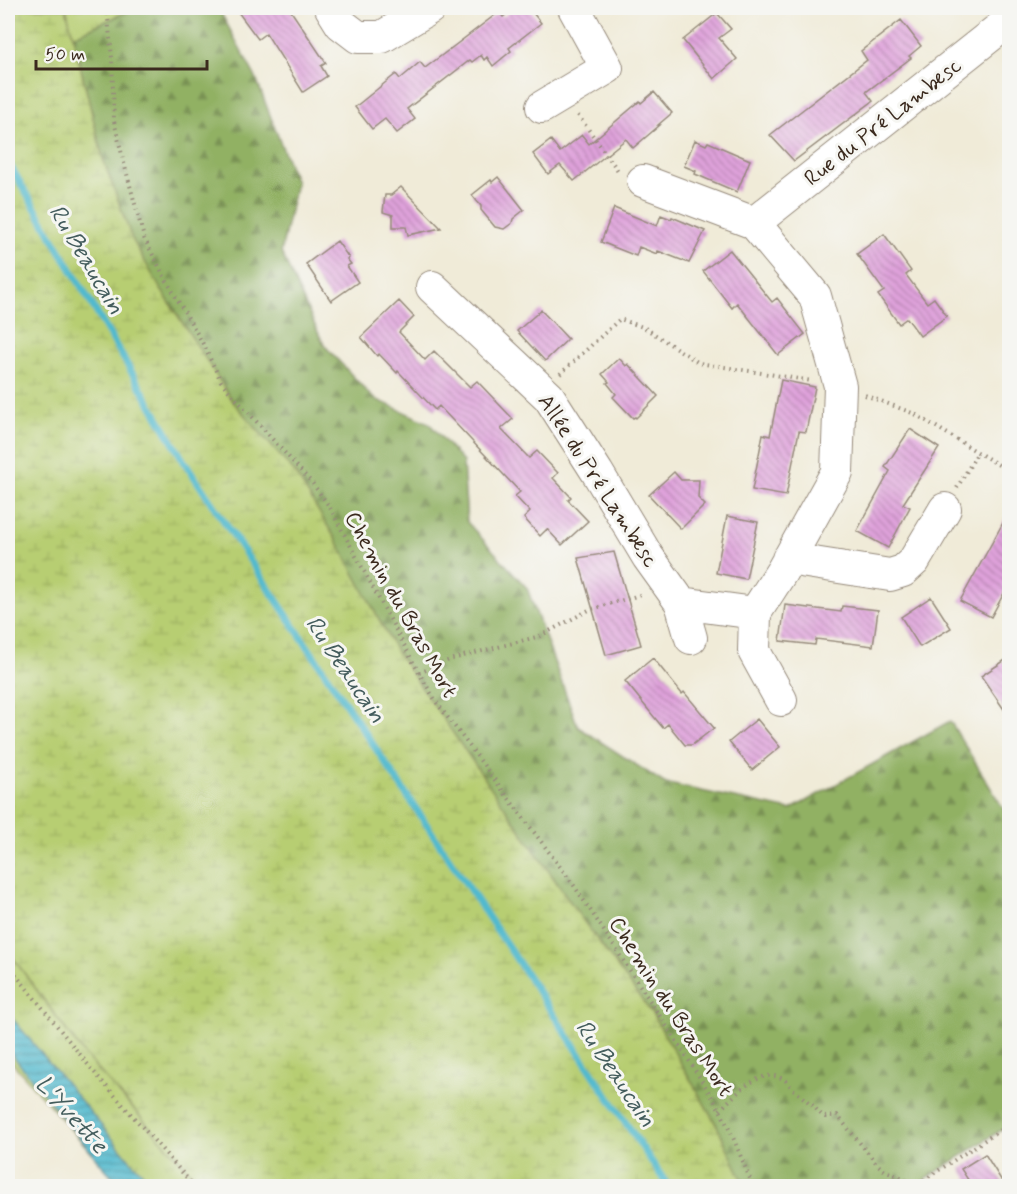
<svg xmlns="http://www.w3.org/2000/svg" width="1017" height="1194" viewBox="0 0 1017 1194" font-family="Mynerve,sans-serif">
  <style>
    .grass { fill: url(#grass-tufts); stroke: #797c48; stroke-width: 1.5 }
    .forest { fill: url(#forest-firs); stroke: #666e41; stroke-width: 1.5 }
    .wetland { fill: url(#wetland-marsh); stroke: #797c48; stroke-width: 1.5 }
    .water { fill: url(#water-rules); stroke: #467276; stroke-width: 1.5 }
    .lines { fill: none; stroke-linecap: round; stroke-linejoin: round }
    .stream { stroke: #51b9ce; stroke-width: 7 }
    .building { fill: url(#building-back-hatch) }
    .minor-casing { stroke: #968a7b; stroke-width: 34 }
    .path { stroke: #968a7b; stroke-width: 4; stroke-dasharray: 1.5 4.5; stroke-linecap: butt }
    .minor { stroke: #fff; stroke-width: 32 }
    .labels { text-anchor: middle; stroke-width: 6; stroke-linejoin: round; paint-order: stroke }
    .street-label { font-size: 22px; fill: #3b2a1e; stroke: #f6f6f2 }
    .water-label { font-size: 24px; font-style: italic; fill: #435c5c; stroke: #f6f6f2 }
  </style>
  <defs>
    <pattern id="grass-tufts" width="24" height="20" patternUnits="userSpaceOnUse" patternTransform="scale(1.5)"><rect width="24" height="20" fill="#b7ce72"/><path d="M3 7l-1-3M5 7V3M7 7l1-3M15 17l-1-3M17 17v-4M19 17l1-3" fill="none" stroke="#9eb162"/></pattern>
    <pattern id="forest-firs" width="22" height="20" patternUnits="userSpaceOnUse" patternTransform="scale(1.5)"><rect width="22" height="20" fill="#91b164"/><path d="M5 1l3.5 6h-7zM16 11l3.5 6h-7z" fill="#789052"/></pattern>
    <pattern id="wetland-marsh" width="20" height="14" patternUnits="userSpaceOnUse" patternTransform="scale(1.5)"><rect width="20" height="14" fill="#b7ce72"/><path d="M1 5h8M5 5V1M11 12h8M15 12V8" fill="none" stroke="#9eb162"/></pattern>
    <pattern id="water-rules" width="6" height="5" patternUnits="userSpaceOnUse" patternTransform="scale(1.5)"><rect width="6" height="5" fill="#51b9ce"/><path d="M0 2.5h6" fill="none" stroke="#4497a7"/></pattern>
    <pattern id="building-back-hatch" width="6" height="6" patternUnits="userSpaceOnUse" patternTransform="scale(1.5)"><rect width="6" height="6" fill="#dfa2db"/><path d="M-1 5l2 2M0 0l6 6M5-1l2 2" fill="none" stroke="#b684b1"/></pattern>
  </defs>
  <rect width="100%" height="100%" fill="#f6f6f2"/>
  <filter id="ink" filterUnits="userSpaceOnUse"><feTurbulence type="fractalNoise" baseFrequency=".0167" numOctaves="2"/><feDisplacementMap in="SourceGraphic" scale="12" xChannelSelector="R" yChannelSelector="G"/><feConvolveMatrix kernelMatrix="1 2 1 2 8 2 1 2 1" color-interpolation-filters="sRGB"/></filter>
  <filter id="wash" filterUnits="userSpaceOnUse"><feTurbulence type="fractalNoise" baseFrequency=".008" numOctaves="4" result="noise"/><feDisplacementMap in="SourceGraphic" scale="24" xChannelSelector="R" yChannelSelector="G"/><feGaussianBlur stdDeviation="1.35" result="paint"/><feColorMatrix in="noise" values="0 0 0 0 0 0 0 0 0 0 0 0 0 0 0 0 0 1.4 0 .05"/><feComposite in="paint" operator="in"/></filter>
  <g filter="url(#wash)">
    <rect width="100%" height="100%" fill="#f0ebd8"/>
    <path class="grass" d="M 66,8 L 136,8 L 73,36 Z
      M 8,951 L 83,1053 L 203,1186 L 121,1186 L 8,1058 Z"/>
    <path class="forest" d="M 136,8 L 230,8 L 221,13 L 255,76 L 296,183 L 281,252 L 324,345 L 373,398 L 429,423 L 463,462 L 467,522 L 527,588 L 578,727 L 664,783 L 790,810 L 950,721 L 1001,805 L 1009,816 L 1009,1125 L 924,1180 L 926,1186 L 745,1186 L 716,1124 L 653,1015 L 582,919 L 396,651 L 338,543 L 295,473 L 234,403 L 160,288 L 132,239 L 103,159 L 73,36 Z"/>
    <path class="wetland" d="M 8,8 L 66,8 L 103,159 L 132,239 L 160,288 L 234,403 L 295,473 L 338,543 L 396,651 L 582,919 L 653,1015 L 716,1124 L 745,1186 L 203,1186 L 83,1053 L 8,951 Z"/>
    <path class="water" d="M 8,1013 L 131,1161 L 155,1186 L 121,1186 L 100,1163 L 8,1050 Z"/>
    <g class="lines">
      <path class="stream" d="M 8,162 L 185,463 L 668,1186"/>
    </g>
    <g id="blocks">
      <path class="building" d="M 235,8 L 289,8 L 326,63 L 321,66 L 327,76 L 303,92 L 266,33 L 258,39 Z
        M 514,8 L 529,8 L 541,23 L 509,48 L 511,51 L 493,66 L 487,57 L 484,60 L 481,55 L 472,62 L 470,60 L 407,109 L 415,119 L 397,133 L 385,119 L 372,129 L 355,107 L 396,74 L 400,79 L 420,62 L 425,68 L 499,12 L 503,17 Z
        M 717,13 L 731,29 L 719,38 L 737,59 L 714,79 L 683,40 Z
        M 901,20 L 921,46 L 909,56 L 911,58 L 866,92 L 873,101 L 794,161 L 770,135 L 867,60 L 861,51 Z
        M 654,92 L 672,113 L 658,125 L 660,125 L 633,148 L 626,139 L 574,181 L 560,165 L 548,174 L 533,154 L 551,140 L 560,152 L 582,135 L 589,144 L 640,101 L 641,103 Z
        M 695,140 L 706,145 L 708,142 L 750,160 L 737,192 L 695,174 L 696,171 L 684,166 Z
        M 498,177 L 524,210 L 513,219 L 512,223 L 504,229 L 495,227 L 481,210 L 481,206 L 472,195 L 491,180 L 492,182 Z
        M 401,187 L 441,228 L 408,235 L 406,227 L 393,227 L 393,215 L 383,212 L 385,195 L 391,195 Z
        M 614,208 L 657,226 L 661,215 L 671,219 L 672,217 L 705,231 L 689,263 L 658,251 L 657,254 L 639,247 L 636,256 L 601,242 Z
        M 884,234 L 911,271 L 906,275 L 927,303 L 934,298 L 947,316 L 920,336 L 907,318 L 899,324 L 878,295 L 884,291 L 857,254 Z
        M 337,241 L 349,258 L 347,259 L 351,264 L 347,266 L 358,282 L 331,301 L 306,264 Z
        M 730,250 L 772,302 L 777,298 L 805,334 L 778,355 L 737,303 L 732,308 L 703,271 Z
        M 399,301 L 414,317 L 399,332 L 425,360 L 434,351 L 470,387 L 477,381 L 513,419 L 501,429 L 529,458 L 537,451 L 558,473 L 553,478 L 571,497 L 568,500 L 588,521 L 562,545 L 547,529 L 540,536 L 524,518 L 530,512 L 515,496 L 520,492 L 439,406 L 435,410 L 398,371 L 397,373 L 379,354 L 377,356 L 361,337 Z
        M 541,310 L 568,339 L 545,361 L 517,331 Z
        M 619,358 L 626,366 L 628,364 L 658,396 L 636,418 L 635,417 L 633,418 L 613,397 L 616,394 L 607,383 L 609,382 L 602,374 Z
        M 781,380 L 815,387 L 806,432 L 799,431 L 786,496 L 752,490 L 763,434 L 770,436 Z
        M 910,429 L 939,448 L 903,504 L 910,507 L 888,548 L 857,531 L 890,471 L 885,467 Z
        M 674,472 L 681,480 L 699,480 L 698,498 L 705,505 L 681,529 L 649,495 Z
        M 1010,510 L 1010,582 L 991,617 L 960,601 Z
        M 727,516 L 758,522 L 746,579 L 716,573 Z
        M 614,552 L 641,645 L 606,655 L 578,558 Z
        M 931,597 L 951,628 L 920,647 L 901,617 Z
        M 785,605 L 841,612 L 842,606 L 878,610 L 873,646 L 816,639 L 815,645 L 780,641 Z
        M 1010,657 L 1010,718 L 981,676 Z
        M 653,658 L 682,694 L 684,692 L 714,728 L 692,745 L 685,745 L 668,724 L 663,728 L 625,681 Z
        M 757,719 L 780,747 L 752,770 L 729,742 Z
        M 985,1154 L 1005,1186 L 972,1186 L 961,1169 Z"/>
    </g>
  </g>
  <g filter="url(#ink)">
    <use href="#blocks" fill-opacity="0" stroke="#968a7b" stroke-width="1.5"/>
    <g class="lines">
      <defs>
        <path id="minor" d="M 331,8 L 341,24 L 358,37 L 382,37 L 430,8
          M 542,107 L 607,68 L 574,8
          M 754,223 L 1010,20
          M 432,287 L 549,397 L 597,472 L 648,557 L 681,603 L 755,613 L 782,571 L 837,472 L 840,386 L 815,296 L 754,223 L 643,181
          M 788,559 L 890,575 L 903,571 L 914,561 L 945,509
          M 681,603 L 691,638
          M 755,613 L 754,651 L 781,700"/>
      </defs>
      <use href="#minor" class="minor-casing"/>
      <path class="path" d="M 107,8 L 112,58 L 114,121 L 123,159 L 144,238 L 165,278 L 202,342 L 221,381 L 228,390 L 313,484 L 329,506 L 419,673 L 437,703 L 573,884 L 685,1054 L 720,1110 L 732,1135 L 753,1186
        M 578,115 L 619,172
        M 560,374 L 620,319 L 645,328 L 699,363 L 812,381
        M 865,395 L 915,414 L 1010,472
        M 957,488 L 978,452
        M 419,673 L 452,659 L 540,636 L 589,610 L 643,594
        M 8,965 L 94,1072 L 194,1186
        M 720,1110 C 734,1096 760,1066 783,1079 C 787,1081 790,1086 793,1089 C 799,1094 805,1099 811,1104 C 816,1108 819,1114 825,1117 L 837,1115 L 877,1164 L 885,1171 L 899,1176 L 915,1186
        M 922,1186 L 924,1180 L 1006,1126 L 1010,1127"/>
      <use href="#minor" class="minor"/>
    </g>
  </g>
  <g class="labels">
    <g class="street-label">
      <text transform="translate(882 121) rotate(-38)" y="8">Rue du Pré Lambesc</text>
      <text transform="translate(599 480) rotate(57)" y="8">Allée du Pré Lambesc</text>
      <text transform="translate(402 604) rotate(61)" y="8">Chemin du Bras Mort</text>
      <text transform="translate(672 1006) rotate(57)" y="8">Chemin du Bras Mort</text>
    </g>
    <g class="water-label">
      <text transform="translate(87 259) rotate(59)" y="8">Ru Beaucain</text>
      <text transform="translate(346 669) rotate(56)" y="8">Ru Beaucain</text>
      <text transform="translate(616 1073) rotate(56)" y="8">Ru Beaucain</text>
      <text transform="translate(72 1114) rotate(48)" y="8">L'Yvette</text>
    </g>
  </g>
  <rect width="1017" height="1194" fill="none" stroke="#f6f6f2" stroke-width="30"/>
  <path d="M36 60v9h171v-9" fill="none" stroke="#3b2a1e" stroke-width="3"/>
  <text x="45" y="60" font-size="18" fill="#3b2a1e" stroke="#f6f6f2" stroke-width="4.5" paint-order="stroke">50 m</text>
</svg>
